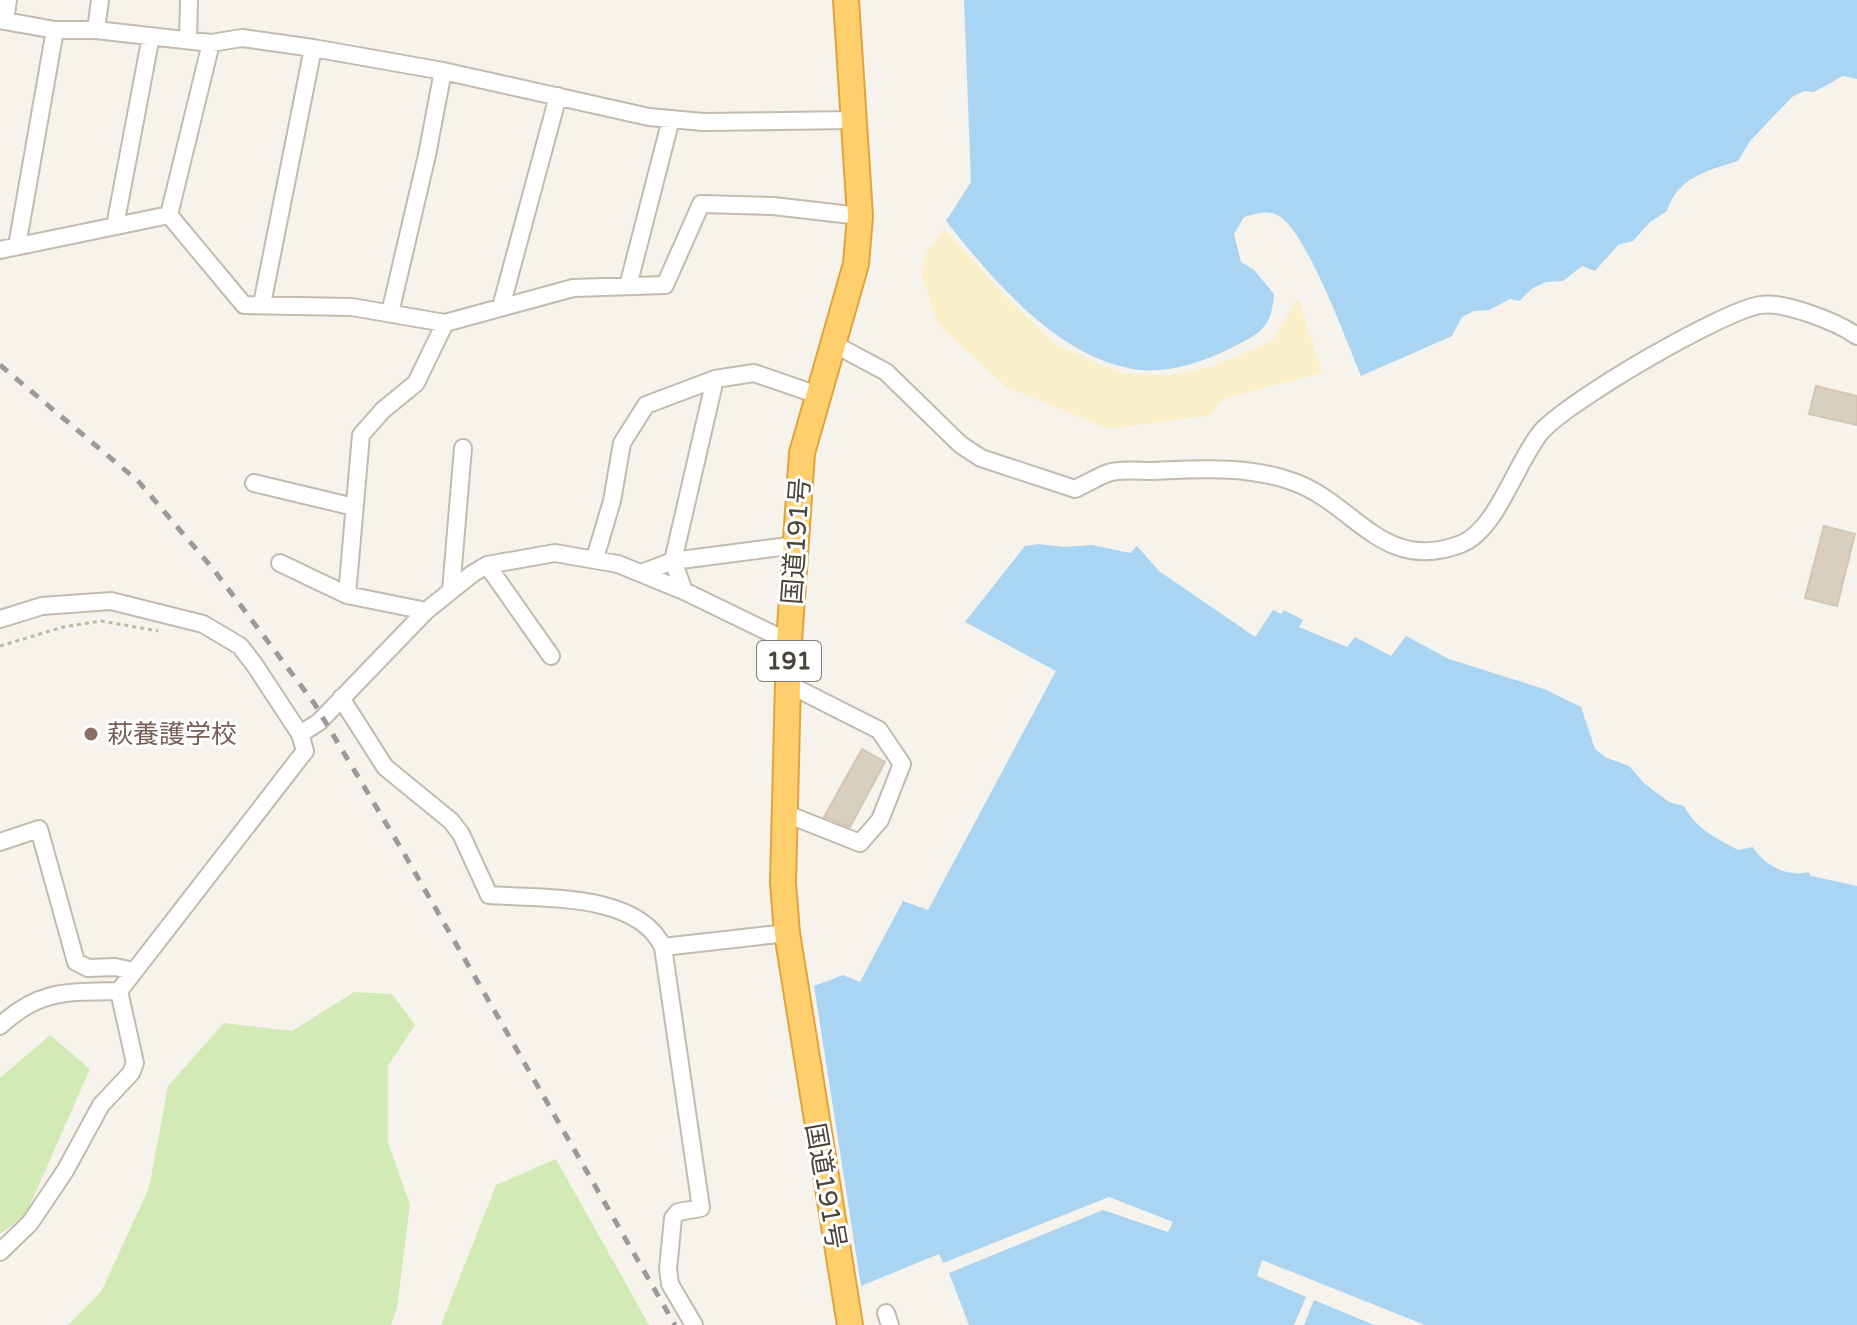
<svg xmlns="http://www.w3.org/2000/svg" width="1857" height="1325" viewBox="0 0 1857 1325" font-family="'Varela Round','Noto Sans JP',sans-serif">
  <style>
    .green { fill: #d2eab5 }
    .sand { fill: #f9efc9 }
    .water { fill: #a9d4f2 }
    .building { fill: #d8cfc1; stroke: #d3c7b4; stroke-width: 2 }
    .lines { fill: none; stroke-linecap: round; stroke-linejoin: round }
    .minor-casing { stroke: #c2bbae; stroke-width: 20 }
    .highway-casing { stroke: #e0a43c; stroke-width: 28 }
    .path { stroke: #c4b79f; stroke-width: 3; stroke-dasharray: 4 4; stroke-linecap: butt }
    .minor { stroke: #fff; stroke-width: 16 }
    .highway { stroke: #ffcf6e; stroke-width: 24 }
    .rail { stroke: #9a9a9a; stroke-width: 5; stroke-dasharray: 10 10; stroke-linecap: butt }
    .education-dot { fill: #8d6e63; stroke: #fff; stroke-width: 3 }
    .labels { text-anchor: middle; stroke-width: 6; stroke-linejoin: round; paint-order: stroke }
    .shield { fill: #fff; stroke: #817c74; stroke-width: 2 }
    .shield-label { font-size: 24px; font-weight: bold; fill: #4b4439 }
    .street-label { font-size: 26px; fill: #4b4439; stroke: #fff }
    .education-label { font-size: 26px; fill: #785e54; stroke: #fff; text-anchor: start }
  </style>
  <rect width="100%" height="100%" fill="#f6f3ec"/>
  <path class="green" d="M 354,992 L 392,994 L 415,1025 L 388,1066 L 388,1143 L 410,1204 L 397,1308 L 391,1325 L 68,1325 L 101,1292 L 149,1188 L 168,1086 L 224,1023 L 292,1031 Z
    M 50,1035 L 90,1069 L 26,1214 L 0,1234 L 0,1078 Z
    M 556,1159 L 649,1325 L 441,1325 L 496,1185 Z"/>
  <path class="sand" d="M 944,229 L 1006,297 L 1056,345 L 1123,374 L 1169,375 L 1211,367 L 1272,341 L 1298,298 L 1322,373 L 1222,399 L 1211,415 L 1109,429 L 1006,387 L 937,323 L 922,275 L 926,253 Z"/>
  <path class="water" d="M 964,0 L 1857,0 L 1857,79 L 1843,76 L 1814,92 L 1804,91 L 1792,97 L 1750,141 L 1738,161 C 1708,170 1677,178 1667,211 L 1650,222 L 1633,241 L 1618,245 L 1595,271 L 1582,266 L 1563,281 L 1546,282 L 1533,288 L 1519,301 L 1510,299 L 1489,310 L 1474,311 L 1462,317 L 1452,336 L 1361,376 C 1347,343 1307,232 1279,216 C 1267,209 1256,214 1244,217 L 1234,234 L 1241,262 L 1254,270 L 1274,294 C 1272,330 1257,335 1227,350 C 1202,362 1169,373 1140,370 C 1059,360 993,280 946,221 L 971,182 Z
    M 1039,544 L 1065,547 L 1092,545 L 1130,553 L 1137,546 L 1159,571 L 1255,637 L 1273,610 L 1281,614 L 1284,610 L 1303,620 L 1299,627 L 1347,647 L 1355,637 L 1391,656 L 1406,636 L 1449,659 L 1544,689 L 1581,707 L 1595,749 L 1607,758 L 1629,766 L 1645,784 L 1669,802 L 1684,806 C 1696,829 1716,838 1738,850 L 1753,847 C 1764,865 1787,878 1808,872 L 1811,876 L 1857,886 L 1857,1325 L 1425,1325 L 1262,1260 L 1257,1276 L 1306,1297 L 1294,1325 L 969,1325 L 949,1273 L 1103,1210 L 1168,1232 L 1173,1222 L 1109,1197 L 943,1263 L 939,1254 L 861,1286 L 814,986 L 843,975 L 860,982 L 903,901 L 928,910 L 1056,671 L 965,622 L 1025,546 Z
    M 1314,1300 L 1374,1325 L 1304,1325 Z"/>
  <path class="building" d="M 1816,386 L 1857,396 L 1857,425 L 1809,414 Z
    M 1824,526 L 1855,534 L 1837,606 L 1805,598 Z
    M 862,749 L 885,762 L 850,827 L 824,817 Z"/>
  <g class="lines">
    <defs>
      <path id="minor" d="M 0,20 L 55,30 L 96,30 L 211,43 L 242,38 L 313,48 L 443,71 L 649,117 L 703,122 L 854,120
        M 5,20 L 8,0
        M 96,30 L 100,0
        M 188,40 L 189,0
        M 169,215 L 244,305 L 352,307 L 445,323 L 573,288 L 665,285 L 701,204 L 773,206 L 860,216
        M 169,215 L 211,43
        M 115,226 L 151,36
        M 17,246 L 55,30
        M 0,250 L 169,215
        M 628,286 L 671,119
        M 262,304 L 313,48
        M 501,307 L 558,96
        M 390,313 L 427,155 L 443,71
        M 834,344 L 886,372 L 961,445 L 981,458 L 1075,489 C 1086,484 1097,477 1108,473 C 1120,469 1137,471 1150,471 C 1198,469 1248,465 1294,482 C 1355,504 1383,574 1461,544 C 1497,530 1516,462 1541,432 C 1568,401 1720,312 1760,305 C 1784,301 1837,322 1857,336
        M 254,483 L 354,507
        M 595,558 L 612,501 L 622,443 L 646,405 L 715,379 L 754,373 L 818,395
        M 280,563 L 347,595
        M 487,565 L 551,656
        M 641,573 L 673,561 L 715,379
        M 451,591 L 463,448
        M 684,591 L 673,561 L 796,545
        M 426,611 L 347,595 L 361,435 L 383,410 L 416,383 L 445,323
        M 0,619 L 42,606 L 111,601 L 203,624 L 240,646 L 254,664 L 300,734 L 305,751 L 119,991 L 135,1063 L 131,1073 L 101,1105 L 65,1171 L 30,1223 L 0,1252
        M 341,698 L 385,767 L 451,821 L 461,834 L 489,895 C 542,899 637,892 663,947 L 787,933
        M 300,734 L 319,722 L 426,611 L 472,574 L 487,565 L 555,553 L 618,564 L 684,591 L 789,642
        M 784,813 L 860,843 L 880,820 L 902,764 L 879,730 L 788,684
        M 0,842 L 39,829 L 76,962 L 88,968 L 115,967 L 134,971
        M 663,947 L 701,1208 L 678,1212 L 673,1218 L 668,1269 L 670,1284 L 694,1325
        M 0,1026 C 39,989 69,992 119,991
        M 886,1313 L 890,1325"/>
      <path id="highway" d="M 846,0 L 860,216 L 856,264 L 802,453 L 789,642 L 783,883 L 787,933 L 850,1325"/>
    </defs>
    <use href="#minor" class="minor-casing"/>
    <use href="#highway" class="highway-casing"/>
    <path class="path" d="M 0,646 L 63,627 L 101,621 L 158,631"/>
    <use href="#minor" class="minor"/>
    <use href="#highway" class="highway"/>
    <path class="rail" d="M 0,365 L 138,481 L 214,570 L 314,703 L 402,850 L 675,1325"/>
  </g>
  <circle class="education-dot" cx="91" cy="734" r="8"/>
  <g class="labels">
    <rect class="shield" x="757" y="641" width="64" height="40" rx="6"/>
    <g class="shield-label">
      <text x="789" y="669">191</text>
    </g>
    <g class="street-label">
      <text transform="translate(796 541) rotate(-86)" y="9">国道191号</text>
      <text transform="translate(826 1186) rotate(80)" y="9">国道191号</text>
    </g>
    <g class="education-label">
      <text x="107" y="743">萩養護学校</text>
    </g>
  </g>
</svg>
